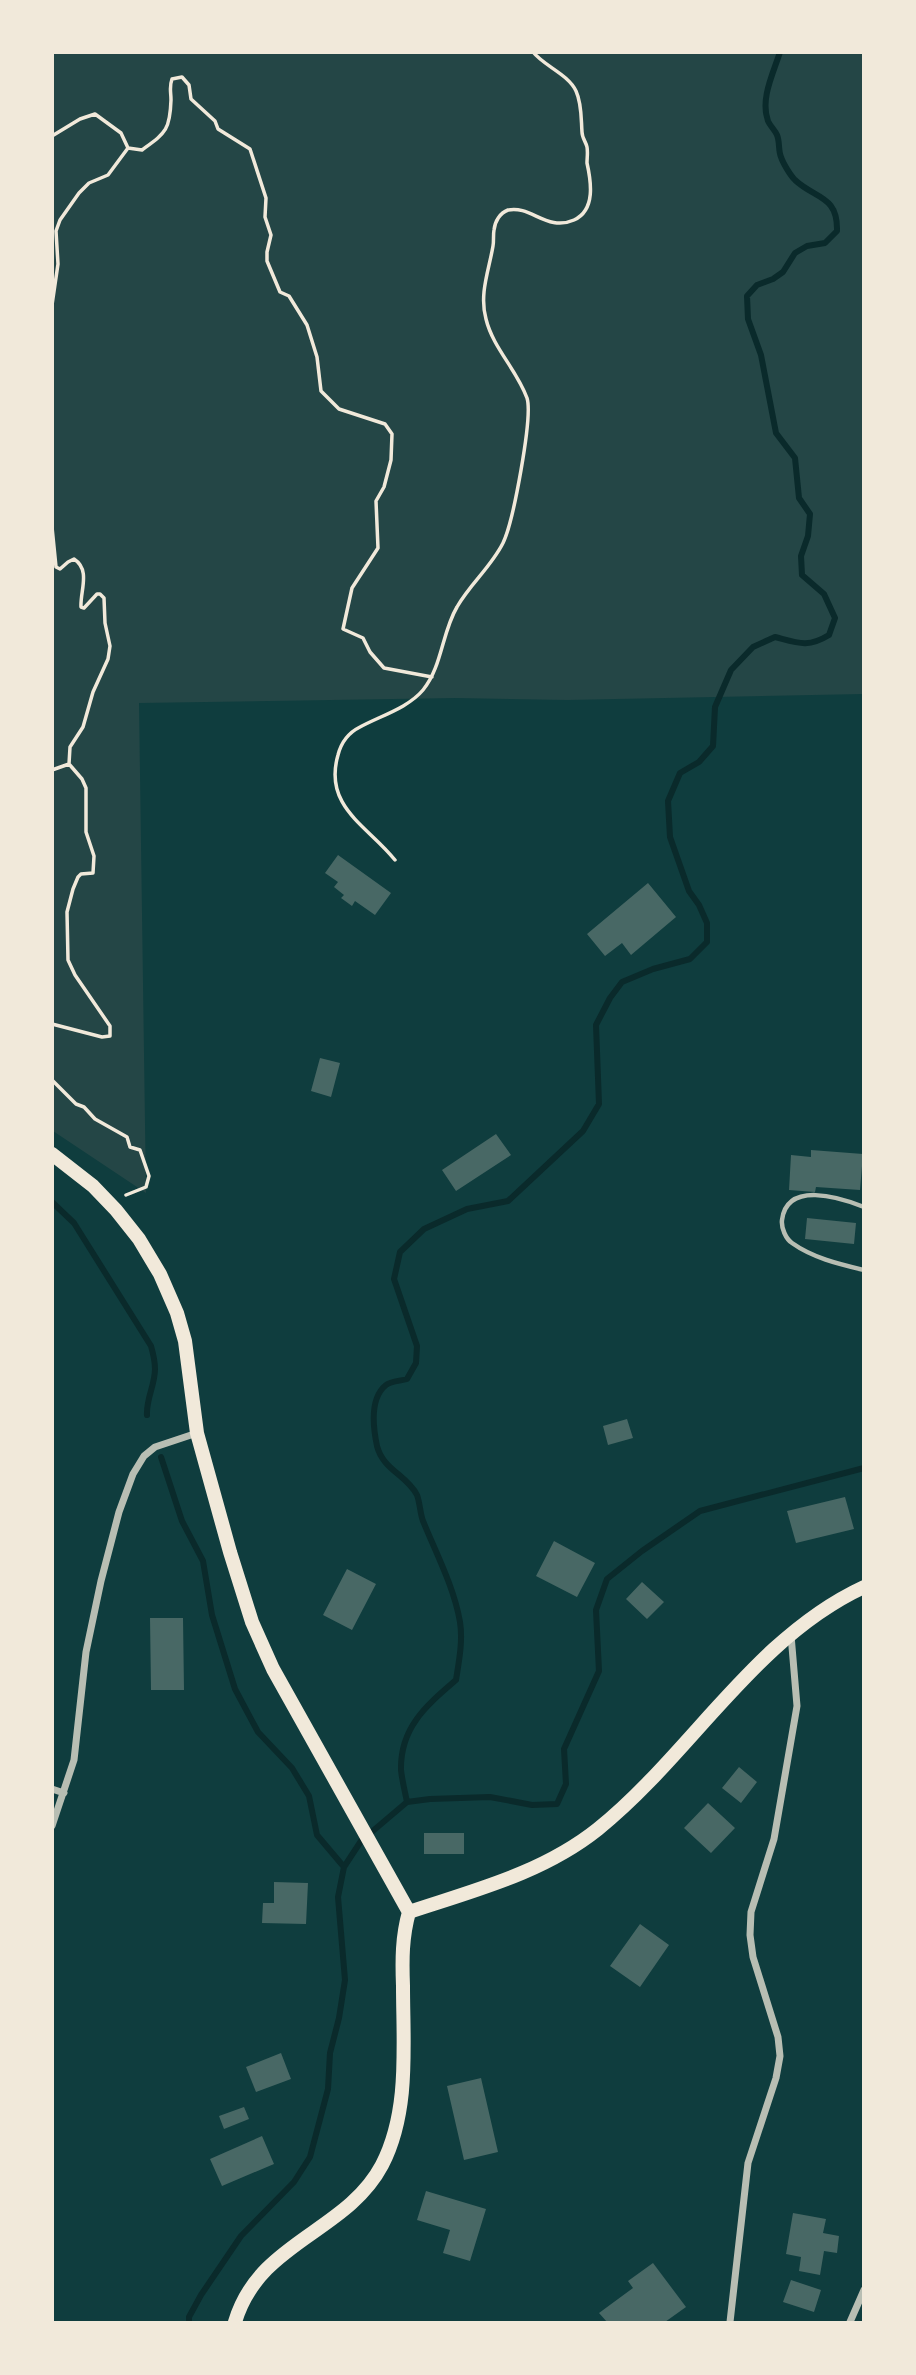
<svg xmlns="http://www.w3.org/2000/svg" width="916" height="2375" viewBox="0 0 916 2375" font-family="Ubuntu,sans-serif">
  <style>
    .green { fill: #244646 }
    .lines { fill: none; stroke-linecap: round; stroke-linejoin: round }
    .stream { stroke: #0a2a2b; stroke-width: 6 }
    .building { fill: #486865 }
    .path { stroke: #f1e9da; stroke-width: 3.5 }
    .service { stroke: #b8beb3; stroke-width: 4.5 }
    .minor { stroke: #b8beb3; stroke-width: 7 }
    .secondary { stroke: #f1e9da; stroke-width: 14 }
  </style>
  <rect width="100%" height="100%" fill="#0f3d3e"/>
  <path class="green" d="M 52,53 L 863,53 L 863,694 L 567,700 L 456,698 L 139,703 L 146,1193 L 53,1131 Z"/>
  <g class="lines">
    <path class="stream" d="M 52,1202 L 74,1223 L 151,1346 C 153,1353 155,1361 155,1369 C 155,1385 146,1399 147,1415
      M 161,1457 L 182,1521 L 203,1561 L 212,1615 L 235,1689 L 258,1732 L 292,1768 L 309,1796 L 317,1835 L 344,1867 L 338,1897 L 345,1980 L 339,2018 L 330,2053 L 328,2089 L 310,2157 L 294,2182 L 241,2236 L 201,2295 L 189,2317 L 189,2322
      M 407,1802 C 405,1792 402,1780 401,1770 C 400,1727 427,1705 456,1680 C 459,1661 463,1641 460,1622 C 454,1587 436,1553 423,1521 C 420,1513 420,1503 417,1495 C 407,1475 383,1470 377,1446 C 373,1427 370,1398 386,1385 C 391,1381 401,1381 407,1379 L 416,1363 L 417,1346 L 394,1279 L 400,1252 L 424,1229 L 467,1209 L 508,1201 L 583,1131 L 599,1104 L 596,1025 L 610,998 L 622,982 L 653,969 L 690,959 L 707,942 L 707,923 L 699,905 L 689,891 L 670,837 L 668,801 L 680,773 L 699,762 L 713,746 L 715,707 L 731,670 L 753,647 L 775,637 C 798,643 808,648 829,635 L 835,618 L 824,594 L 802,575 L 801,556 L 808,536 L 810,514 L 799,498 L 795,458 L 776,433 L 761,355 L 748,319 L 747,296 L 757,285 L 773,279 L 783,272 L 795,253 L 807,246 L 825,243 L 837,231 C 838,195 815,199 795,180 C 790,175 783,163 781,157 C 778,150 780,142 777,135 C 775,130 770,126 768,121 C 760,99 773,74 780,52
      M 344,1867 L 361,1841 L 407,1802 L 430,1799 L 490,1797 L 532,1805 L 557,1804 L 566,1784 L 564,1749 L 599,1671 L 596,1610 L 607,1579 L 642,1551 L 700,1511 L 864,1468"/>
  </g>
  <path class="building" d="M 338,855 L 391,893 L 375,915 L 355,901 L 352,906 L 341,898 L 344,895 L 334,887 L 338,882 L 325,873 Z
    M 648,883 L 676,917 L 631,955 L 622,943 L 605,956 L 587,934 Z
    M 320,1058 L 340,1063 L 331,1097 L 311,1091 Z
    M 496,1134 L 511,1155 L 456,1191 L 442,1170 Z
    M 811,1150 L 863,1154 L 860,1190 L 816,1187 L 815,1192 L 789,1190 L 791,1155 L 811,1157 Z
    M 807,1218 L 856,1223 L 854,1244 L 805,1239 Z
    M 627,1419 L 633,1438 L 608,1445 L 603,1426 Z
    M 845,1497 L 854,1529 L 796,1543 L 787,1511 Z
    M 554,1541 L 595,1563 L 577,1597 L 536,1576 Z
    M 347,1569 L 376,1584 L 352,1630 L 323,1615 Z
    M 642,1582 L 664,1602 L 647,1619 L 626,1599 Z
    M 150,1618 L 183,1618 L 184,1690 L 151,1690 Z
    M 739,1767 L 757,1782 L 741,1803 L 722,1788 Z
    M 708,1803 L 735,1828 L 711,1853 L 684,1828 Z
    M 424,1833 L 464,1833 L 464,1854 L 424,1854 Z
    M 274,1882 L 308,1883 L 306,1924 L 262,1923 L 263,1903 L 274,1903 Z
    M 640,1924 L 669,1945 L 640,1987 L 610,1966 Z
    M 281,2053 L 291,2079 L 256,2092 L 246,2067 Z
    M 481,2078 L 498,2152 L 464,2160 L 447,2086 Z
    M 244,2107 L 249,2119 L 224,2129 L 219,2116 Z
    M 262,2136 L 274,2164 L 222,2186 L 210,2159 Z
    M 426,2191 L 486,2209 L 470,2261 L 443,2253 L 450,2230 L 417,2220 Z
    M 793,2213 L 826,2219 L 823,2233 L 839,2236 L 837,2253 L 824,2251 L 820,2275 L 799,2271 L 801,2257 L 786,2254 Z
    M 653,2263 L 686,2307 L 665,2322 L 607,2322 L 599,2313 L 633,2288 L 628,2281 Z
    M 791,2280 L 821,2290 L 814,2312 L 783,2302 Z"/>
  <g class="lines">
    <path class="path" d="M 52,136 L 80,119 L 95,114 L 121,133 L 128,148 L 108,175 L 89,183 L 79,193 L 60,220 L 56,231 L 58,264 L 52,305
      M 128,148 L 142,150 C 165,133 170,131 171,100 C 171,92 169,87 172,79 L 182,77 L 189,85 L 191,99 L 215,121 L 218,129 L 250,149 L 266,198 L 265,217 L 271,235 L 267,252 L 267,261 L 280,292 L 289,296 L 307,325 L 317,357 L 321,391 L 339,409 L 385,424 L 392,434 L 391,460 L 384,487 L 376,501 L 378,548 L 352,588 L 343,629 L 363,638 L 370,652 L 384,668 L 432,677
      M 52,527 L 56,567 L 60,569 L 68,562 L 74,559 C 91,570 80,591 81,607 L 84,608 L 97,594 L 100,594 L 104,598 L 105,623 L 110,646 L 108,659 L 93,692 L 83,727 L 70,747 L 69,764
      M 52,770 L 69,764
      M 395,860 C 368,826 323,807 338,755 C 341,743 348,733 360,727 C 380,716 408,708 423,690 C 442,667 442,632 457,607 C 470,584 491,567 503,543 C 513,523 533,417 527,398 C 517,370 493,348 486,319 C 479,294 489,270 493,246 C 494,241 493,235 494,230 C 495,221 500,213 508,210 C 531,205 547,232 574,220 C 596,210 591,181 587,163 C 587,158 588,152 587,147 C 586,142 582,138 582,132 C 581,119 582,104 576,91 C 568,74 544,66 533,52
      M 52,1024 L 102,1037 L 110,1036 L 110,1026 L 75,975 L 68,960 L 67,912 L 73,889 L 78,877 L 81,874 L 93,873 L 94,856 L 86,832 L 86,788 L 82,779 L 69,764
      M 52,1080 L 76,1104 L 84,1107 L 95,1119 L 127,1137 L 130,1147 L 140,1150 L 149,1176 L 146,1187 L 126,1195"/>
    <path class="service" d="M 864,1207 C 839,1197 787,1181 782,1220 C 781,1228 786,1239 792,1243 C 813,1258 839,1264 864,1270"/>
    <path class="minor" d="M 52,1789 L 64,1793
      M 52,1826 L 74,1760 L 86,1652 L 101,1581 L 119,1512 L 133,1474 L 144,1456 L 155,1447 L 197,1433
      M 730,2322 L 748,2163 L 776,2078 L 780,2056 L 778,2037 L 753,1957 L 750,1935 L 751,1912 L 774,1839 L 797,1706 L 791,1635
      M 850,2322 L 864,2290"/>
    <path class="secondary" d="M 52,1154 L 93,1186 L 116,1210 L 139,1239 L 160,1274 L 177,1313 L 185,1341 L 197,1433 L 230,1552 L 252,1622 L 273,1669 L 409,1912
      M 409,1912 C 475,1890 543,1873 598,1829 C 691,1754 754,1638 864,1587
      M 235,2322 C 259,2241 346,2233 382,2165 C 410,2111 403,2045 403,1986 C 402,1960 402,1937 409,1912"/>
  </g>
  <rect width="916" height="2375" fill="none" stroke="#f1e9da" stroke-width="108"/>
</svg>
